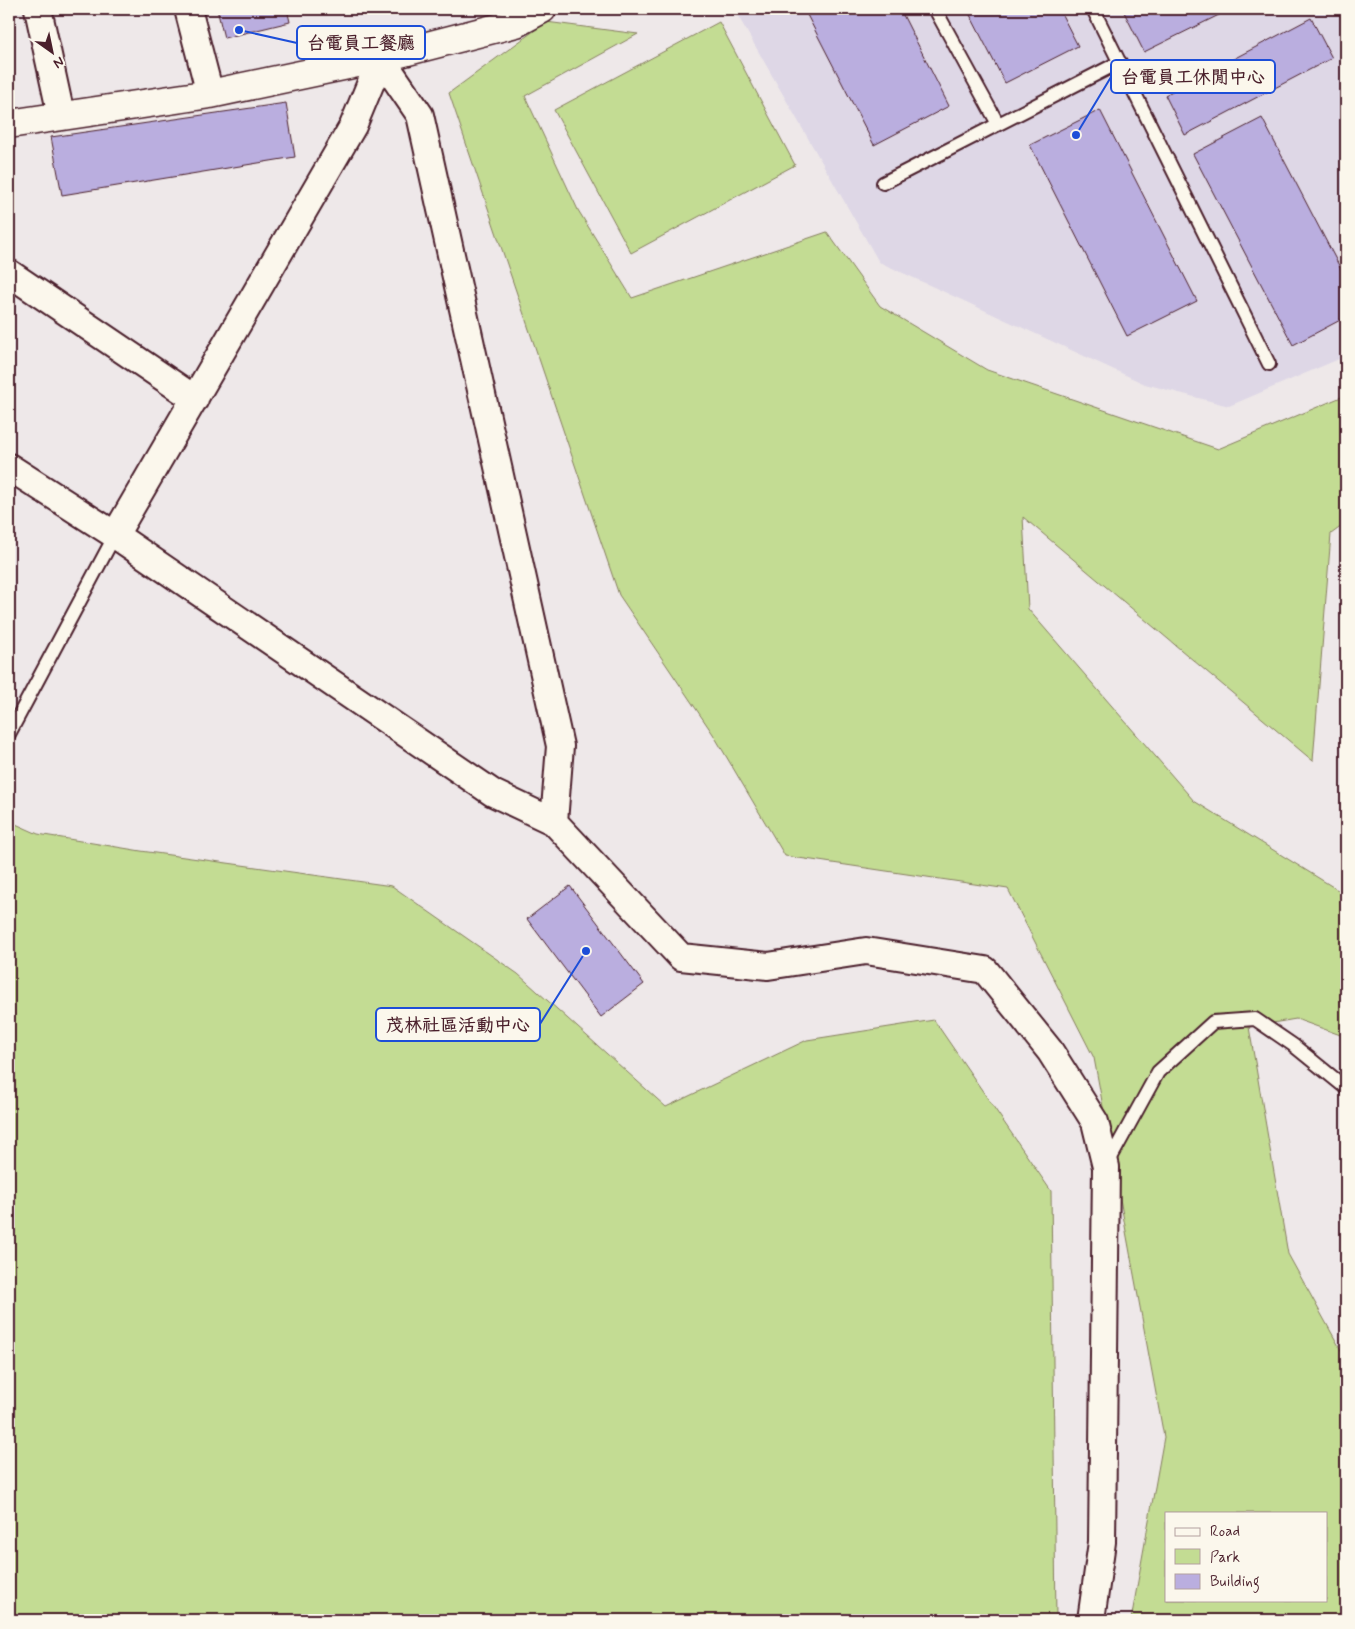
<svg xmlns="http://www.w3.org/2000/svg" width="1355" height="1629" viewBox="0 0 1355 1629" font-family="Mynerve,'LXGW WenKai TC',sans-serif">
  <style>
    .built { fill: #ded7e6 }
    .green { fill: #c3dc93; stroke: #867e5f; fill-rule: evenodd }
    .building { fill: #baaedf; stroke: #4a1f2b }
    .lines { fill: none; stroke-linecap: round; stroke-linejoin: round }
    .service-casing { stroke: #4a1f2b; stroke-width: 16 }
    .minor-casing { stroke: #4a1f2b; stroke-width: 30 }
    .tertiary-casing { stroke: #4a1f2b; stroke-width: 31 }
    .service { stroke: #fbf7ec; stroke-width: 12 }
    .minor { stroke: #fbf7ec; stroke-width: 26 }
    .tertiary { stroke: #fbf7ec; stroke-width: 28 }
    .leader { fill: none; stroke: #1d4ed8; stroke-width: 2 }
    .callout-dot { fill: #1d4ed8; stroke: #fbf7ec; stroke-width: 2 }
    .callout { fill: #fbf7ec; stroke: #1d4ed8; stroke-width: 2 }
    .callout-label { font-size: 18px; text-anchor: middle; font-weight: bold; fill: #4a1f2b }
  </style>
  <rect width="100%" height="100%" fill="#eee8e9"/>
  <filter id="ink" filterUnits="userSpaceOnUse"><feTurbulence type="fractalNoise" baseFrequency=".02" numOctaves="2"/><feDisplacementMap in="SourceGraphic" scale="10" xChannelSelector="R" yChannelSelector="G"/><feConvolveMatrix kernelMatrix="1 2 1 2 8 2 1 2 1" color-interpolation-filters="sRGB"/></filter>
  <g filter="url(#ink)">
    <path class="built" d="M 734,9 L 1346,9 L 1346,356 L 1229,406 L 1145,384 L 879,262 Z"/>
    <path class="green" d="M 546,22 L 638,34 L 525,96 L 578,210 L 632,298 L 827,232 L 880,306 L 987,370 L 1218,449 L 1346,395 L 1346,523 L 1331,534 L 1313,761 L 1023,517 L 1028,609 L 1194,801 L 1346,895 L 1346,1037 L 1296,1019 L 1249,1027 L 1288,1254 L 1346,1359 L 1346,1620 L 1131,1620 L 1164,1437 L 1094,1058 L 1008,889 L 785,856 L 713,734 L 619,595 L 449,93 ZM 1166,1513 L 1326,1513 L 1326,1600 L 1166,1600 Z
      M 719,22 L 795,165 L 631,253 L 554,110 Z
      M 9,821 L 38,834 L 141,851 L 392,886 L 518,974 L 666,1107 L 807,1040 L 934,1020 L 1051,1191 L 1056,1620 L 9,1620 Z"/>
    <path class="building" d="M 217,9 L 287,9 L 290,22 L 224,38 Z
      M 804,9 L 900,9 L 949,106 L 874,145 Z
      M 967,9 L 1059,9 L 1078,46 L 1005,83 Z
      M 1131,9 L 1231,9 L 1144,52 L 1124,12 Z
      M 1311,18 L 1332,58 L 1185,135 L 1165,95 Z
      M 286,103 L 295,157 L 62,195 L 51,137 Z
      M 1100,110 L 1197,301 L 1127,336 L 1030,145 Z
      M 1262,118 L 1346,279 L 1346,317 L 1293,345 L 1193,154 Z
      M 570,886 L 644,984 L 601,1017 L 527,919 Z"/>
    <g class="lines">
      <defs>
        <path id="service" d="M 935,9 L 998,124
          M 1093,9 L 1269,364
          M 883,183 L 1120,62
          M 9,734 L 115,535
          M 1107,1165 L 1158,1072 L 1213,1022 L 1255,1019 L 1293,1045 L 1346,1088"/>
        <path id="minor" d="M 38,9 L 61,115
          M 188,9 L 210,94
          M 381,58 L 420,115 L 560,746 L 554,822
          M 9,273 L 195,399
          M 9,467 L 115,535 L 493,793 L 554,822 L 681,957 L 768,966 L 866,951 L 985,970 L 1050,1051 L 1095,1122 L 1106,1167 L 1102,1542 L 1091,1620
          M 115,535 L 353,126 L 381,58"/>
        <path id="tertiary" d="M 9,124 L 210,94 L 381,58 L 516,23 L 542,9"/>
      </defs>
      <use href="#service" class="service-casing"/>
      <use href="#minor" class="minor-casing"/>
      <use href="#tertiary" class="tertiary-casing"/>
      <use href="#service" class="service"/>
      <use href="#minor" class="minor"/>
      <use href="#tertiary" class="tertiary"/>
    </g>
  </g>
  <path class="leader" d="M239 30L297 43M1076 135L1111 77M586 951L540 1024"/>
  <g class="callout-dot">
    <circle cx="239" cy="30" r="5"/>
    <circle cx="1076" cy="135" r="5"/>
    <circle cx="586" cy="951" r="5"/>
  </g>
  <g class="callout">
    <rect x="297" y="26" width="128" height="33" rx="5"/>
    <rect x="1111" y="60" width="164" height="33" rx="5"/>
    <rect x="376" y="1008" width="164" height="33" rx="5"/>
  </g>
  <g class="callout-label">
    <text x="361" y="49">台電員工餐廳</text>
    <text x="1193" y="83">台電員工休閒中心</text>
    <text x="458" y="1031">茂林社區活動中心</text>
  </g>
  <rect width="1355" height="1629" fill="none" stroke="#fbf7ec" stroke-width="30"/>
  <rect x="15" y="15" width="1325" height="1599" fill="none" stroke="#4a1f2b" stroke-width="2" filter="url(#ink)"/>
  <rect x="1165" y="1512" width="162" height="90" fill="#fbf7ec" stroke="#b4a19f"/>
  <rect x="1175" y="1528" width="25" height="8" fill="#fbf7ec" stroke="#b4a19f"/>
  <text x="1210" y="1536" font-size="15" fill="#4a1f2b">Road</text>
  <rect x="1175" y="1549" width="25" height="15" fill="#c3dc93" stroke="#b4a19f"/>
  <text x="1210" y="1562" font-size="15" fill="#4a1f2b">Park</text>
  <rect x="1175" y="1574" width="25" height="15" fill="#baaedf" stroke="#b4a19f"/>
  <text x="1210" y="1586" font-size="15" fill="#4a1f2b">Building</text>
  <g transform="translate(52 52) rotate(147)" stroke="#fbf7ec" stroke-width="4" paint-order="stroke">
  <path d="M0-4L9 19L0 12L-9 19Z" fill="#4a1f2b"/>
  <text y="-8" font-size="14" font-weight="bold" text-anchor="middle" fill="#4a1f2b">N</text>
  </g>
</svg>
